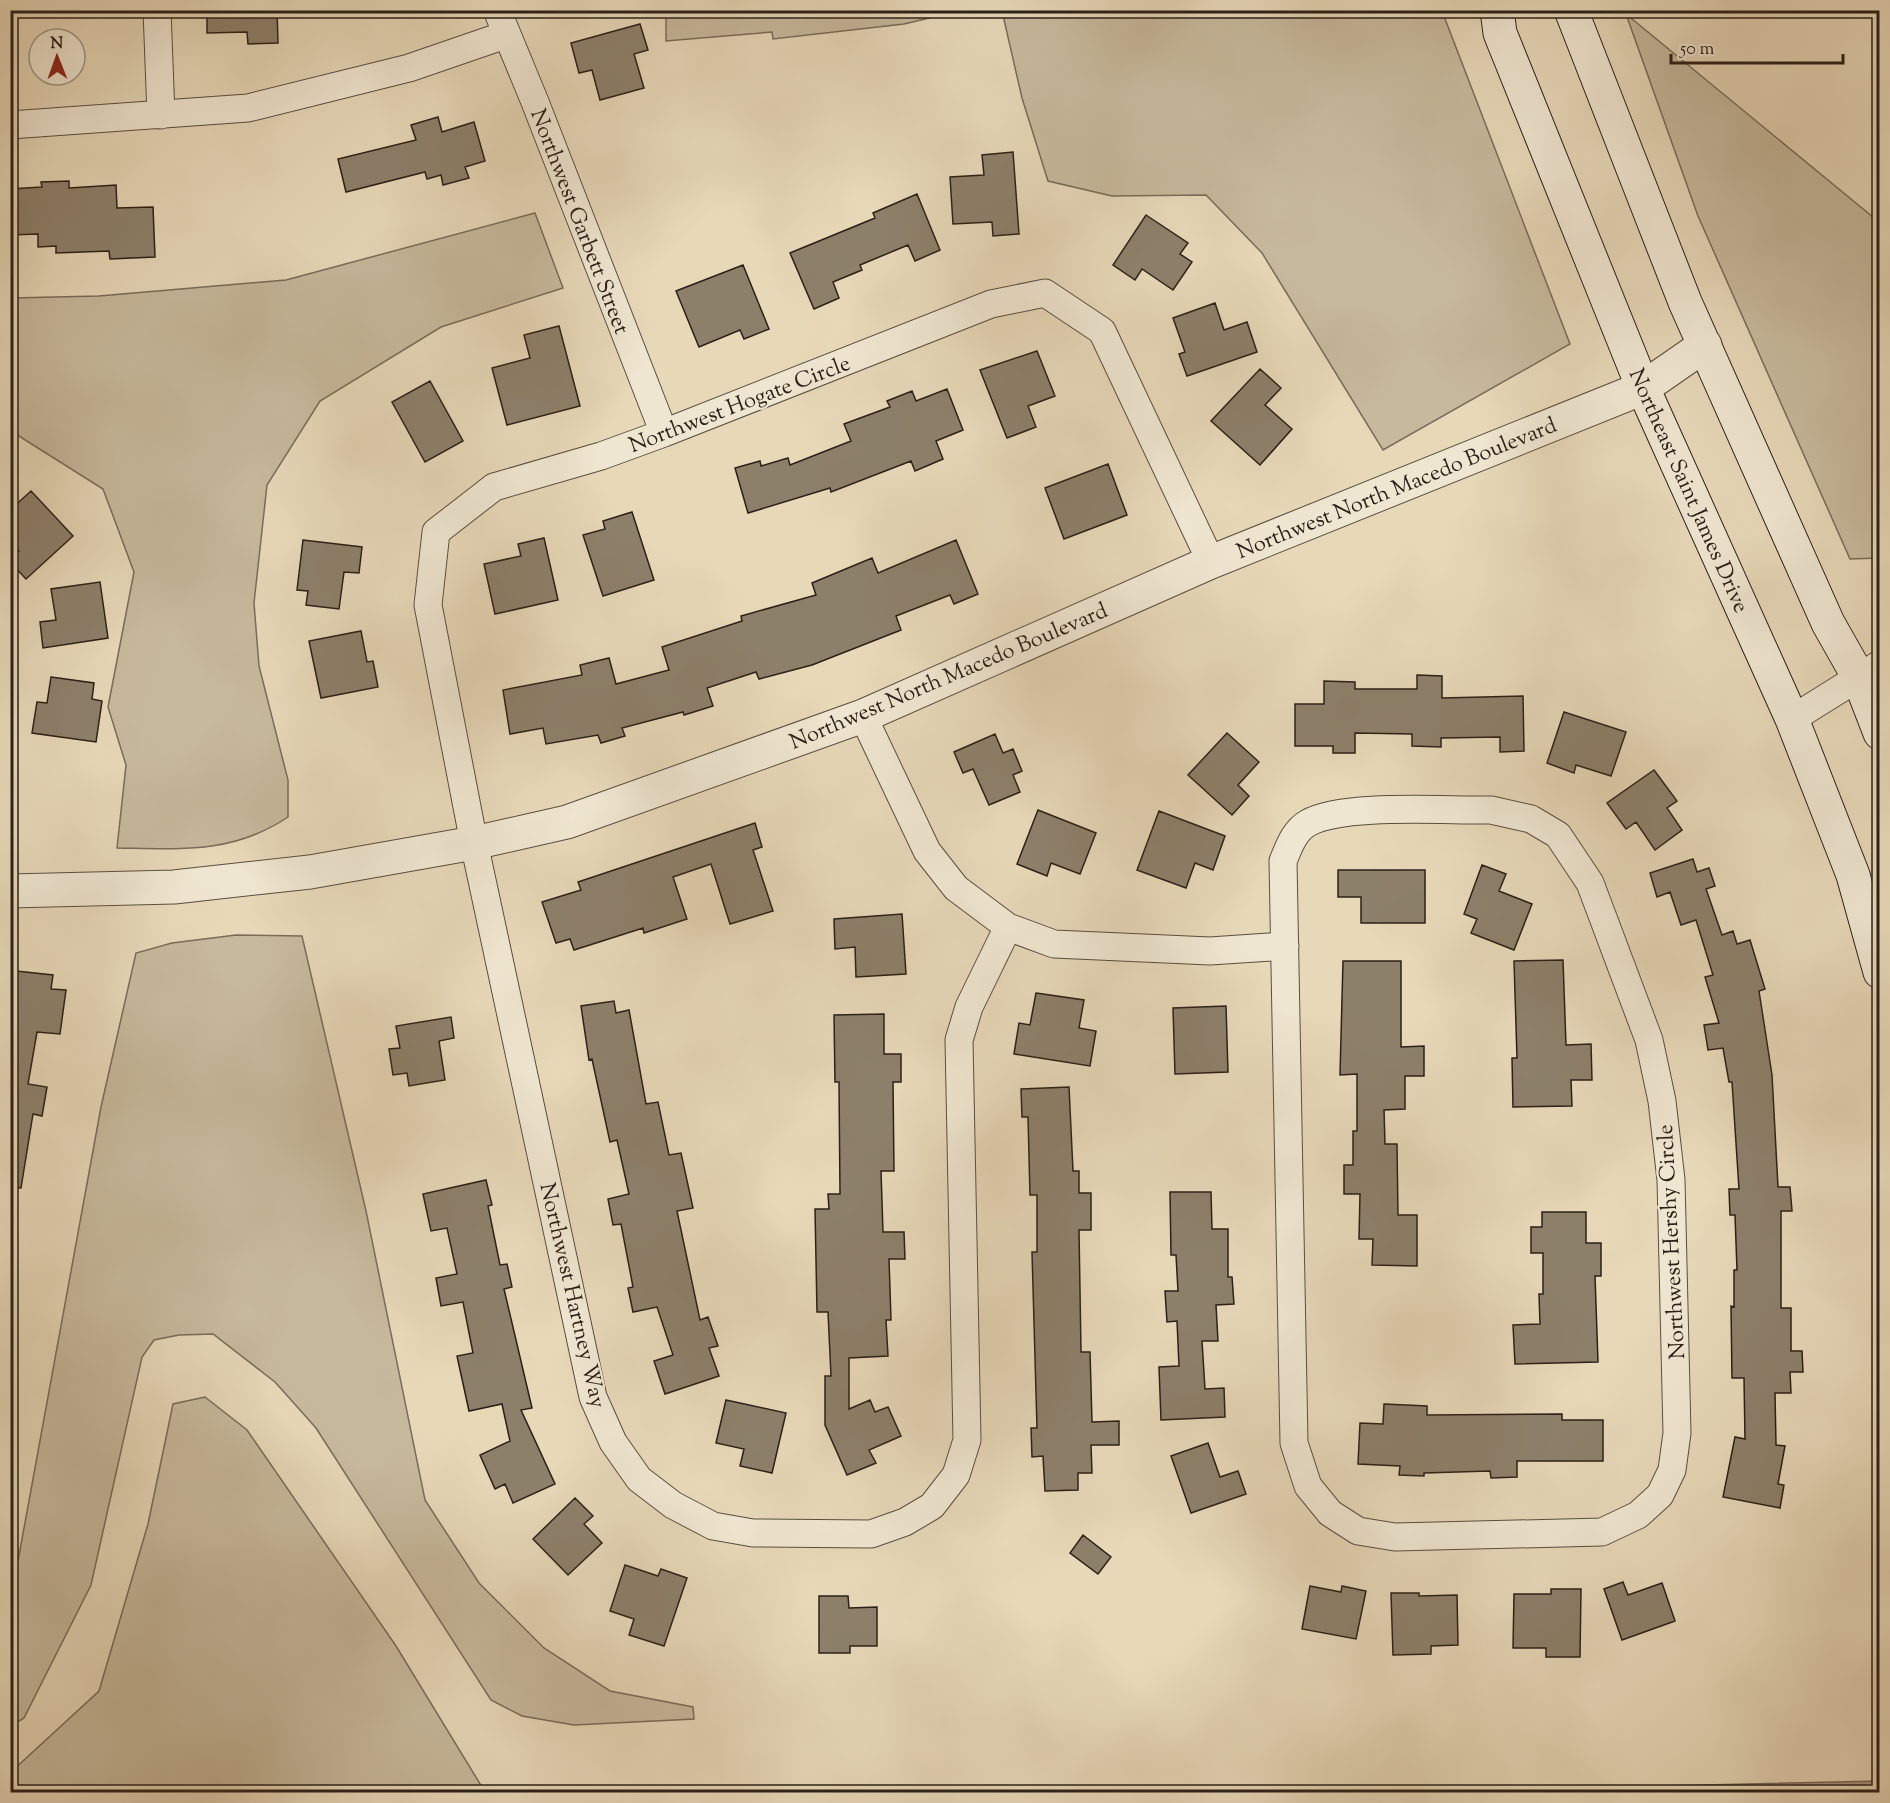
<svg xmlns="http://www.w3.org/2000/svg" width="1890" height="1803" viewBox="0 0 1890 1803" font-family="'Sorts Mill Goudy',serif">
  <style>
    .green { fill: #c7b99d; stroke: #796c5a; stroke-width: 1.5 }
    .water { fill: #a79982; stroke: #756958; stroke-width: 1.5 }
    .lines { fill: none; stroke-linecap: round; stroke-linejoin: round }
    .shore { stroke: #695c4d; stroke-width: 1.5 }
    .building { fill: #8d806b; stroke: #2b2018; stroke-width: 1.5 }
    .minor-casing { stroke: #5a4e40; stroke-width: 29 }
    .tertiary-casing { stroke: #5a4e40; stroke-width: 35 }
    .secondary-casing { stroke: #2b2018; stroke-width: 35 }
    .minor { stroke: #efe6d1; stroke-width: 27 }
    .tertiary { stroke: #efe6d1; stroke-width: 33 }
    .secondary { stroke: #efe6d1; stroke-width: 33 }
    .labels { text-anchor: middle; stroke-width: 4.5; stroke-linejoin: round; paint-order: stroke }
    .street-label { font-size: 22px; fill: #2b2018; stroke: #efe6d1 }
  </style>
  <rect width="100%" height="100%" fill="#e7d8b8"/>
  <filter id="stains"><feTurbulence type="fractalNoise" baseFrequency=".00333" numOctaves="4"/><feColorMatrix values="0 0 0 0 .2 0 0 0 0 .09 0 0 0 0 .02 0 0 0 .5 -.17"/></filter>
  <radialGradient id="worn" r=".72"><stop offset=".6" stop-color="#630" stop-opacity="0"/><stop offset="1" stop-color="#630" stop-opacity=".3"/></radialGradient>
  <path class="green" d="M 666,11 L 666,10 L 959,11 L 904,24 L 773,39 L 772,32 L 666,41 Z
    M 1002,11 L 1442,11 L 1570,344 L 1383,450 L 1262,253 L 1206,195 L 1112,196 L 1048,181 L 1022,98 Z
    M 1626,14 L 1879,222 L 1879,558 L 1850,559 L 1698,216 Z
    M 535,213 L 563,288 L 441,327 L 320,401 L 267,485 L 254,603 L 259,666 L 288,780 L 288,817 C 233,854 180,849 117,848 L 126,765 L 108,707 L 134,572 L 103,489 L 11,431 L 11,298 L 99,296 L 286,280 Z
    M 236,935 L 302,936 L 366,1211 L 425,1500 L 479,1583 L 544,1648 L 610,1691 L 693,1707 L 694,1719 L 574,1725 L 522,1716 L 491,1700 L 316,1428 L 275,1382 L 213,1334 L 179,1335 L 154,1340 L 142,1357 L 91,1585 L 24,1718 L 11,1726 L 11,1572 L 18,1561 L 101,1107 L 136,953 L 172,943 Z
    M 205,1397 L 247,1430 L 396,1646 L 485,1792 L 11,1792 L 11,1772 L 99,1691 L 148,1524 L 173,1404 Z"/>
  <path class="water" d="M 1879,1781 L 1879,1792 L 1396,1792 Z"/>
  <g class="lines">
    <path class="shore" d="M 1644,1792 L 1880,1787"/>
  </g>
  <path class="building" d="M 207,10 L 277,10 L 278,43 L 248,44 L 247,32 L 207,33 Z
    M 640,24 L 648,50 L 634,54 L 644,88 L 600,100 L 592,70 L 579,73 L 571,43 Z
    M 438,117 L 442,132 L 474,122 L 485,161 L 465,167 L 469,178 L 443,185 L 441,175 L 427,179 L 425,172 L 346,192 L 338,159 L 416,140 L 411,125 Z
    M 1013,152 L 1019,234 L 993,236 L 992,222 L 953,224 L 950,177 L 984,175 L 982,155 Z
    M 69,181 L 69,188 L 116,185 L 117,208 L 153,207 L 155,257 L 110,259 L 109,251 L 56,253 L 56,246 L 38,247 L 38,234 L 10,235 L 10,189 L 42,187 L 41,182 Z
    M 917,194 L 940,250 L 915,261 L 908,245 L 860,265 L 862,270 L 833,282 L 839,298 L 814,309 L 790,253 L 875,218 L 873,213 Z
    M 1146,215 L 1188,243 L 1180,254 L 1192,262 L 1173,290 L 1142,269 L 1135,280 L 1113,265 Z
    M 743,265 L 769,329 L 744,339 L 740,330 L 699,347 L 676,291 Z
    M 1215,303 L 1224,330 L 1247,322 L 1257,352 L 1187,376 L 1179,354 L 1185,352 L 1173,318 Z
    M 559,326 L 580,406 L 507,425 L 492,368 L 530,358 L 524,335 Z
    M 1037,351 L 1055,396 L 1028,406 L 1036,427 L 1007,438 L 980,370 Z
    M 1260,369 L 1281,388 L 1265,405 L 1292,429 L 1260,465 L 1211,421 Z
    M 430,381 L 463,441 L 425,462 L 392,402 Z
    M 947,389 L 963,430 L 936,441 L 943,459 L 915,471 L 911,461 L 831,492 L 830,488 L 748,513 L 735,468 L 760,461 L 761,466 L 788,458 L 790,465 L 851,441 L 844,424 L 890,407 L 887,401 L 912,391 L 916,401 Z
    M 1108,464 L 1127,515 L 1064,539 L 1045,488 Z
    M 31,491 L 73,536 L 26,579 L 10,562 L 10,559 L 19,551 L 10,542 L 10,510 Z
    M 632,512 L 654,580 L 603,596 L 583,535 L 605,529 L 603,521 Z
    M 544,538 L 558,600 L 495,614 L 484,564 L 521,556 L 518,544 Z
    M 303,540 L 362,547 L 359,573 L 344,572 L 339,609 L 306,605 L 308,591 L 297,590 Z
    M 956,540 L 978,594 L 954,604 L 950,595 L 896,616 L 901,630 L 812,665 L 759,679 L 756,672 L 707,688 L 713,706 L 684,715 L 683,712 L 622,728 L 625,736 L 601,743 L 598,735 L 546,744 L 543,728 L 510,734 L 503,690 L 582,675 L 580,665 L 609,658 L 616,684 L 669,670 L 662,647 L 742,621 L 741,616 L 816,595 L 812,583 L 872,558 L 878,573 Z
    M 100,582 L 108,638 L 43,648 L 40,622 L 56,620 L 51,589 Z
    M 361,631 L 367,662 L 373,661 L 378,687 L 321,698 L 309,641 Z
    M 1417,675 L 1442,676 L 1442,698 L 1523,696 L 1524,751 L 1500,752 L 1500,737 L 1441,738 L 1441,747 L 1412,746 L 1412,734 L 1355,733 L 1355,753 L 1333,753 L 1333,746 L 1295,746 L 1295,704 L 1324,704 L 1324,681 L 1355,682 L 1355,689 L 1417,689 Z
    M 51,677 L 94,683 L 92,699 L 102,701 L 96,742 L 32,733 L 37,702 L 47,703 Z
    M 1564,712 L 1626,732 L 1611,776 L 1576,765 L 1574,773 L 1547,763 Z
    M 1227,733 L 1259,762 L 1238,785 L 1249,796 L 1232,815 L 1188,775 Z
    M 995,734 L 1003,753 L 1013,749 L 1022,771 L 1013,775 L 1020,792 L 989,805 L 973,769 L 963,773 L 954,752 Z
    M 1654,770 L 1677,801 L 1667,808 L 1682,830 L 1655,850 L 1636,822 L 1626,829 L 1607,803 Z
    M 1038,810 L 1096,833 L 1080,874 L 1051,863 L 1047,876 L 1017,864 Z
    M 1159,811 L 1225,836 L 1213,870 L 1195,863 L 1186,888 L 1137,870 Z
    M 755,823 L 762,847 L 753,850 L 773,911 L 730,924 L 711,864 L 673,877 L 687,919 L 644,933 L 643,928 L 574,950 L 570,939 L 556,943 L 542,902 L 581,890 L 578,882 Z
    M 1693,859 L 1697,872 L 1709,868 L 1715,886 L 1706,889 L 1722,935 L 1733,931 L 1737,944 L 1750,940 L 1765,989 L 1759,991 L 1772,1075 L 1778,1187 L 1790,1187 L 1792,1211 L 1781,1211 L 1781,1308 L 1791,1308 L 1791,1351 L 1802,1351 L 1803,1372 L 1790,1372 L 1791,1393 L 1775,1393 L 1776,1445 L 1785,1446 L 1778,1484 L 1784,1485 L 1780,1508 L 1723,1497 L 1735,1437 L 1745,1439 L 1744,1378 L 1732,1378 L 1731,1306 L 1734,1307 L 1734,1270 L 1737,1270 L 1735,1215 L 1730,1215 L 1729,1189 L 1739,1189 L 1732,1082 L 1729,1082 L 1723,1048 L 1708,1050 L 1704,1025 L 1719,1023 L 1705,977 L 1713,975 L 1696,920 L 1681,925 L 1670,892 L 1657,897 L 1650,873 Z
    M 1482,865 L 1506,874 L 1499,891 L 1532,904 L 1514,950 L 1471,933 L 1477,919 L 1464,914 Z
    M 1338,870 L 1425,870 L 1425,923 L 1361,923 L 1361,897 L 1338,897 Z
    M 902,914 L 906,974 L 856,977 L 855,947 L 835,949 L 834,919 Z
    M 1563,960 L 1566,1045 L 1591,1044 L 1592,1080 L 1571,1080 L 1572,1106 L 1513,1107 L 1512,1058 L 1517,1058 L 1514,961 Z
    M 1343,961 L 1401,961 L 1401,1047 L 1424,1046 L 1424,1076 L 1405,1076 L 1405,1109 L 1384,1110 L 1385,1144 L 1397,1144 L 1398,1215 L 1417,1215 L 1417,1266 L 1372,1265 L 1373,1239 L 1359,1239 L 1360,1194 L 1344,1194 L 1344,1165 L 1353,1165 L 1353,1131 L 1357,1131 L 1357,1074 L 1340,1075 Z
    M 16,971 L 53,975 L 51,989 L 66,990 L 60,1034 L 37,1032 L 28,1084 L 47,1087 L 42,1116 L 33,1114 L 21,1188 L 10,1187 L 10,1001 Z
    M 1036,993 L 1084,1000 L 1079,1028 L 1096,1031 L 1090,1066 L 1014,1054 L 1019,1023 L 1030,1025 Z
    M 614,1001 L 616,1013 L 629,1010 L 646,1104 L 658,1102 L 669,1155 L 681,1153 L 693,1208 L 677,1211 L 700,1320 L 708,1317 L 718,1346 L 709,1348 L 719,1376 L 665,1394 L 654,1361 L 673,1355 L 657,1307 L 633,1312 L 628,1288 L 633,1287 L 621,1224 L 613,1225 L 608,1199 L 629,1194 L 617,1140 L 610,1142 L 592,1059 L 589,1060 L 581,1006 Z
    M 1226,1006 L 1228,1072 L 1175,1074 L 1173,1008 Z
    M 884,1014 L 884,1054 L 901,1054 L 901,1082 L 893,1082 L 894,1171 L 881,1171 L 883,1232 L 904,1232 L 905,1259 L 889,1259 L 891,1320 L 886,1320 L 888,1356 L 849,1358 L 849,1409 L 870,1400 L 875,1412 L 888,1407 L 901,1436 L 869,1450 L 876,1463 L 847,1475 L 825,1425 L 825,1376 L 831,1376 L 828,1312 L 817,1312 L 815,1209 L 829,1209 L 828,1194 L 840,1194 L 839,1082 L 835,1082 L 834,1015 Z
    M 451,1017 L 454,1038 L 439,1041 L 445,1080 L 409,1086 L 407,1073 L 393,1075 L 389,1049 L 400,1048 L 396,1026 Z
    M 1069,1087 L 1073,1171 L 1079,1171 L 1079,1193 L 1091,1193 L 1091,1230 L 1079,1230 L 1081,1352 L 1090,1352 L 1092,1422 L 1119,1421 L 1119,1445 L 1091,1445 L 1092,1473 L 1078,1473 L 1078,1490 L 1045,1491 L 1043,1456 L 1032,1457 L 1031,1428 L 1037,1428 L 1032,1252 L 1037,1252 L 1037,1195 L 1030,1195 L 1028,1117 L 1022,1117 L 1021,1089 Z
    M 486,1180 L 492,1205 L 488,1206 L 500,1265 L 507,1264 L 512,1287 L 504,1289 L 532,1408 L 521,1410 L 555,1484 L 513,1503 L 505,1484 L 495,1489 L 480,1455 L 510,1441 L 502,1404 L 469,1411 L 457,1356 L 473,1353 L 463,1302 L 441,1306 L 436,1278 L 457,1274 L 447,1228 L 431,1231 L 423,1194 Z
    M 1170,1192 L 1211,1192 L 1212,1229 L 1228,1229 L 1228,1277 L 1232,1277 L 1234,1304 L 1216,1305 L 1218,1341 L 1202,1341 L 1205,1389 L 1224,1388 L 1225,1417 L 1161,1420 L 1159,1367 L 1179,1366 L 1177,1321 L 1167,1322 L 1165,1291 L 1178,1291 L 1176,1255 L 1171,1255 Z
    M 1542,1212 L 1586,1212 L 1586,1243 L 1601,1243 L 1601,1276 L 1595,1276 L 1598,1362 L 1515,1364 L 1513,1325 L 1540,1324 L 1539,1294 L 1543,1294 L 1543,1253 L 1531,1253 L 1531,1227 L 1542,1227 Z
    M 726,1400 L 786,1413 L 772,1473 L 740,1466 L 744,1449 L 716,1443 Z
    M 1384,1404 L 1427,1406 L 1427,1415 L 1562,1414 L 1562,1420 L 1603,1420 L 1603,1461 L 1517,1461 L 1517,1477 L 1491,1478 L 1490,1471 L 1424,1473 L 1424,1476 L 1399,1475 L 1400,1466 L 1358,1464 L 1360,1423 L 1383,1424 Z
    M 1208,1443 L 1220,1477 L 1238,1471 L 1246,1494 L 1191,1513 L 1171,1456 Z
    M 575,1498 L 593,1516 L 584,1524 L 602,1543 L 568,1575 L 533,1539 Z
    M 1083,1535 L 1111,1557 L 1098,1574 L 1070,1553 Z
    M 625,1565 L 658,1576 L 661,1569 L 687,1578 L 664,1646 L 629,1635 L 634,1619 L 610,1611 Z
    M 1623,1582 L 1628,1595 L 1662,1583 L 1675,1621 L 1622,1640 L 1604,1589 Z
    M 1310,1586 L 1341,1592 L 1342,1586 L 1366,1591 L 1356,1639 L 1302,1629 Z
    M 1551,1589 L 1581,1589 L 1580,1657 L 1546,1657 L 1546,1648 L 1513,1648 L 1514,1594 L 1551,1594 Z
    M 1391,1593 L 1419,1593 L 1419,1596 L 1457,1595 L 1458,1645 L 1431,1646 L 1431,1654 L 1393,1655 Z
    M 819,1596 L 848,1596 L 849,1608 L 877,1607 L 877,1646 L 850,1646 L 850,1653 L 819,1653 Z"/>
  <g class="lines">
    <defs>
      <path id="minor" d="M 157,10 L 161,115
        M 497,10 L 535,102 L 664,433
        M 10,125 L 248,108 L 409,68 L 505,35
        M 863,716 L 927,851 L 956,888 L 1008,927 L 1054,944 L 1210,951 L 1285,946
        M 1792,719 L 1880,664
        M 1491,810 L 1531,819 L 1558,835 L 1590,883 L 1649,1040 L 1662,1101 L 1671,1180 L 1677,1433 L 1672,1470 L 1660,1495 L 1638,1515 L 1602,1532 L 1395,1537 L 1358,1531 L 1330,1513 L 1308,1486 L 1294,1443 L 1283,861 C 1289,847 1294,831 1308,823 C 1343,803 1447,811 1491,810 Z
        M 1008,927 L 969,1007 L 959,1040 L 967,1440 L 956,1475 L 932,1506 L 905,1522 L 871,1534 L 753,1533 L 713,1526 L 673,1505 L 639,1479 L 613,1442 L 593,1397 L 474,843 L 428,605 L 436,532 L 494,487 L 601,456 L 664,433 L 991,304 L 1045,293 L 1102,331 L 1211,562"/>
      <path id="tertiary" d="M 10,891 L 174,887 L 310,872 L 474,843 L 567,822 L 863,716 L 1211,562 L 1643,388 L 1705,345"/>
      <path id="secondary" d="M 1497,10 L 1500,33 L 1643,388 L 1792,719 L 1853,875 L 1880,972
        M 1571,10 L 1685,302 L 1828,623 L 1858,676 L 1880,733"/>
    </defs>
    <use href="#minor" class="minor-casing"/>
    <use href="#tertiary" class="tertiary-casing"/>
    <use href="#secondary" class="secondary-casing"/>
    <use href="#minor" class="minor"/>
    <use href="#tertiary" class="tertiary"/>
    <use href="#secondary" class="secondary"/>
  </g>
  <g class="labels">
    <g class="street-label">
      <text transform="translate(581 221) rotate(69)" y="8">Northwest Garbett Street</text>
      <text transform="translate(739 403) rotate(-21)" y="8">Northwest Hogate Circle</text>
      <text transform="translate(1396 487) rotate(-22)" y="8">Northwest North Macedo Boulevard</text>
      <text transform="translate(1690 490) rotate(66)" y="8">Northeast Saint James Drive</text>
      <text transform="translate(948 675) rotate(-23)" y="8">Northwest North Macedo Boulevard</text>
      <text transform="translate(1670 1242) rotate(-93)" y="8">Northwest Hershy Circle</text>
      <text transform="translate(574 1295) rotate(77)" y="8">Northwest Hartney Way</text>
    </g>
  </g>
  <rect width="1890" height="1803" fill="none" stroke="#e7d8b8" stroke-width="36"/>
  <rect x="12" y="12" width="1866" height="1779" fill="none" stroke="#2b2018" stroke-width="3"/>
  <rect x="18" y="18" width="1854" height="1767" fill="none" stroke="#2b2018" stroke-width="1.5"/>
  <g transform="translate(57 57) rotate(359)"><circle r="28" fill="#efe6d1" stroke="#a19787" stroke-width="1.5"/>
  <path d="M0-4.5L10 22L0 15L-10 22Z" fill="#8f2418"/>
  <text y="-9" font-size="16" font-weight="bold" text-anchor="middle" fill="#2b2018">N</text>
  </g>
  <path d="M1671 54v9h172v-9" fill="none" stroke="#2b2018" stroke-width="3"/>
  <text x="1680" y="54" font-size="18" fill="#2b2018" stroke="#efe6d1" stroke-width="4.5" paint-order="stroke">50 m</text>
  <rect width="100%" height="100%" filter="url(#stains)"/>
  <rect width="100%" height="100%" fill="url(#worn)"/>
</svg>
